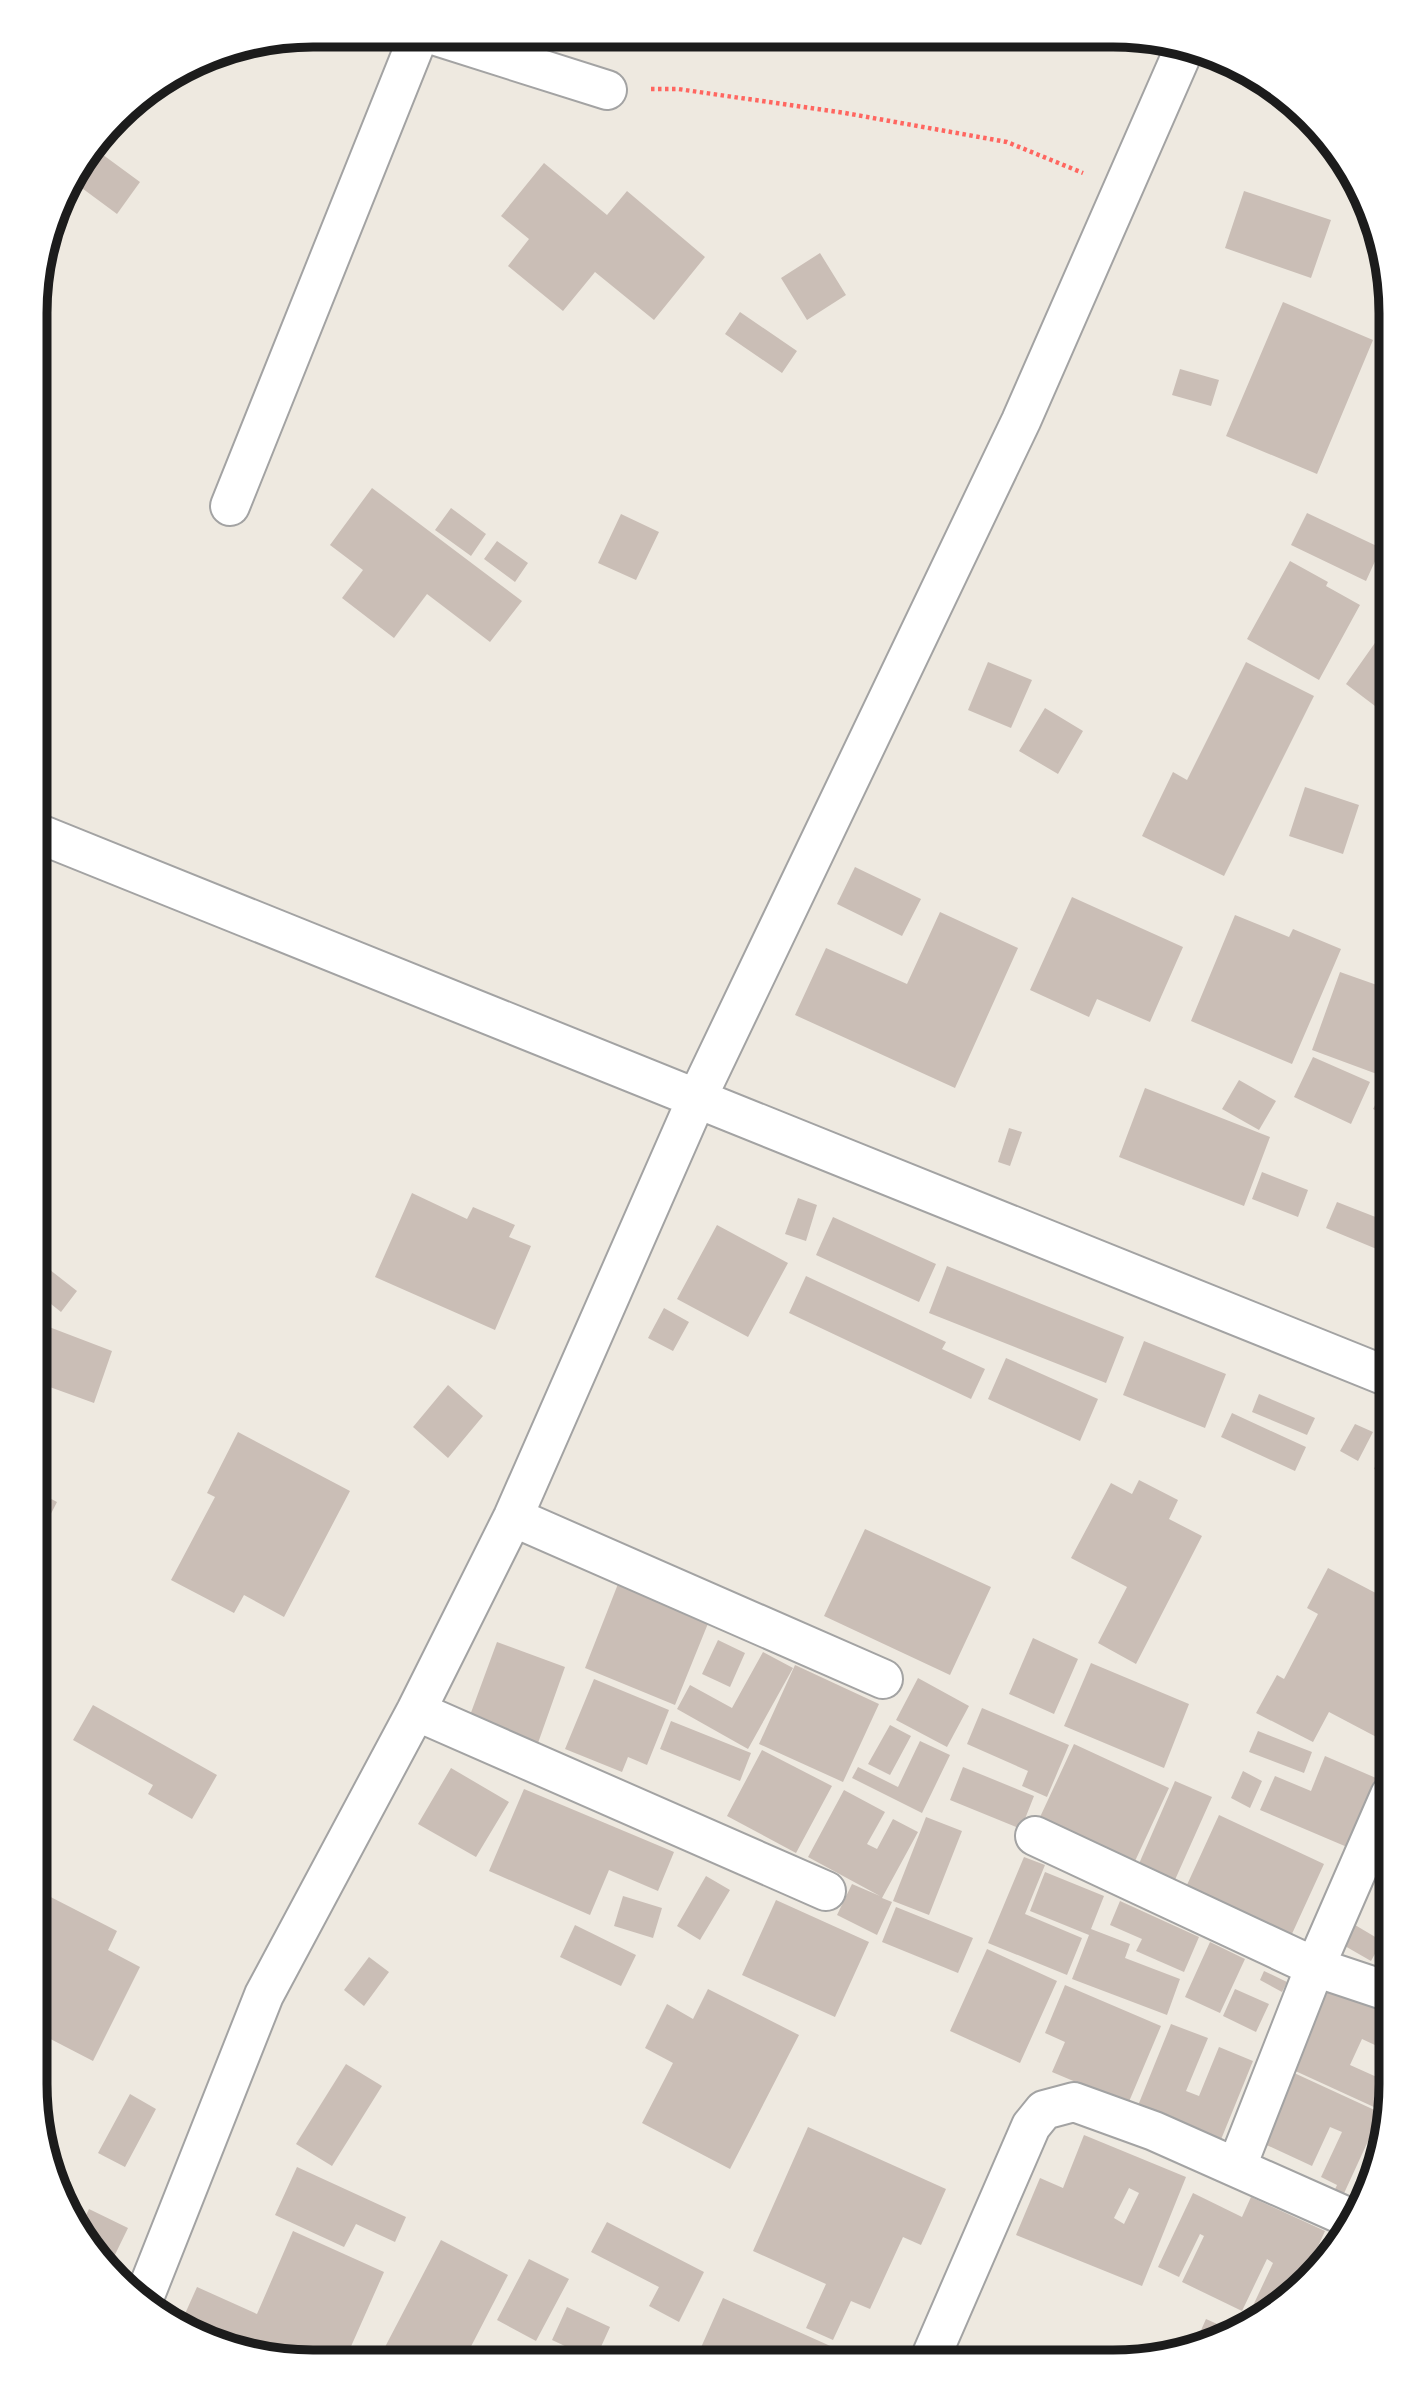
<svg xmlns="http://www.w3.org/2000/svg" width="1426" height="2397" viewBox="0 0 1426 2397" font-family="Arial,sans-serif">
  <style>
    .building { fill: #cabeb6; fill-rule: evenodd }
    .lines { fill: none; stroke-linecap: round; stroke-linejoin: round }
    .minor-casing { stroke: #a3a3a3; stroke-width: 42 }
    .path { stroke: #ff6660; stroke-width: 4.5; stroke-dasharray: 3.5 3.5; stroke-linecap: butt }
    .minor { stroke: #fff; stroke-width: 38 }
    .rim { fill: none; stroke: #1c1c1c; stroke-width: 9 }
  </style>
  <rect width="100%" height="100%" fill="#eee9e0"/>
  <path class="building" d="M 95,149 L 140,182 L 117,214 L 71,180 Z
    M 544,163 L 607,215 L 627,191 L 705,257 L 654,320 L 595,272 L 563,311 L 508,266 L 529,239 L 501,216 Z
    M 1244,191 L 1331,220 L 1311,278 L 1225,248 Z
    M 820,253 L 846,295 L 807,320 L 781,278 Z
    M 1283,302 L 1373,340 L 1317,474 L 1226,436 Z
    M 740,312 L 797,351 L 782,373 L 725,334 Z
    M 1180,369 L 1219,380 L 1211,406 L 1172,395 Z
    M 372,488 L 522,601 L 490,642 L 427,594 L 394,638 L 342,598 L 363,570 L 330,545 Z
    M 451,508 L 486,534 L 471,556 L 435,530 Z
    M 1307,513 L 1381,548 L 1366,581 L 1291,545 Z
    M 621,514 L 659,532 L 636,580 L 598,563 Z
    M 497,541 L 528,563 L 515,582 L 484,559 Z
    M 1290,561 L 1328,582 L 1326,586 L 1360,605 L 1319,680 L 1247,639 Z
    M 1377,640 L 1391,650 L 1391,683 L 1375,706 L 1346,684 Z
    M 988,662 L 1032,680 L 1011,728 L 968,710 Z
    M 1246,662 L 1314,696 L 1224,876 L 1142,836 L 1173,772 L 1187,780 Z
    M 1045,708 L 1083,731 L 1058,774 L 1019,751 Z
    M 1305,787 L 1359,805 L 1343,854 L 1289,836 Z
    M 855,867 L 921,899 L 902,936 L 837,904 Z
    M 1072,897 L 1183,947 L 1150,1022 L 1097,999 L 1089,1017 L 1030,990 Z
    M 940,912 L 1018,948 L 955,1088 L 795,1015 L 826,948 L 907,984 Z
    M 1235,915 L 1289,937 L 1293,929 L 1341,949 L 1292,1064 L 1191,1021 Z
    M 1340,972 L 1391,990 L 1391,1062 L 1385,1077 L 1312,1050 Z
    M 36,1023 L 45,1027 L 36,1047 Z
    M 1313,1057 L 1370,1082 L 1351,1124 L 1294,1097 Z
    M 1239,1080 L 1276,1101 L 1259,1130 L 1222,1109 Z
    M 1145,1088 L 1270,1137 L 1244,1206 L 1119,1157 Z
    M 1380,1096 L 1391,1102 L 1391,1118 L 1373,1109 Z
    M 1009,1128 L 1022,1132 L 1010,1166 L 998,1162 Z
    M 1262,1172 L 1308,1190 L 1298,1217 L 1252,1199 Z
    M 412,1193 L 467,1219 L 473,1207 L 515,1225 L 509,1237 L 531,1246 L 495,1330 L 375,1277 Z
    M 798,1198 L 817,1205 L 806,1241 L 785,1234 Z
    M 1337,1202 L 1391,1223 L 1391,1255 L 1326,1228 Z
    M 833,1217 L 936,1264 L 919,1302 L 816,1255 Z
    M 717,1225 L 788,1263 L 748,1337 L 677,1299 Z
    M 36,1259 L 77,1291 L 61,1312 L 36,1292 Z
    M 947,1266 L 1124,1337 L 1106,1383 L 929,1313 Z
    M 806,1276 L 946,1342 L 942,1349 L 985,1369 L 971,1399 L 789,1313 Z
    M 664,1308 L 689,1322 L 673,1351 L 648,1338 Z
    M 36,1322 L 112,1351 L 94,1403 L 36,1382 Z
    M 1144,1341 L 1226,1374 L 1205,1428 L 1123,1395 Z
    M 1006,1358 L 1098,1399 L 1080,1441 L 988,1399 Z
    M 448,1385 L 483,1416 L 448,1458 L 413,1427 Z
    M 1259,1394 L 1315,1418 L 1307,1435 L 1252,1412 Z
    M 1232,1413 L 1306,1447 L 1295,1471 L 1221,1437 Z
    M 1355,1424 L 1373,1432 L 1358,1461 L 1340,1451 Z
    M 238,1432 L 350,1491 L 284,1617 L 244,1595 L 234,1613 L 171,1580 L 215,1497 L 207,1493 Z
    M 1389,1433 L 1391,1434 L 1391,1476 L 1374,1469 Z
    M 1139,1480 L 1178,1500 L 1169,1519 L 1202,1536 L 1136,1664 L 1098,1643 L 1127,1587 L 1071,1558 L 1111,1483 L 1132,1494 Z
    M 36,1491 L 57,1502 L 36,1543 Z
    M 865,1529 L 991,1587 L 950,1675 L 824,1616 Z
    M 1328,1568 L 1391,1601 L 1391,1728 L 1384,1741 L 1329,1712 L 1313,1742 L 1256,1713 L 1277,1675 L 1284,1679 L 1318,1614 L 1307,1608 Z
    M 36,1576 L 48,1583 L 36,1607 Z
    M 618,1584 L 709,1621 L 675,1705 L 585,1668 Z
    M 1033,1638 L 1078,1659 L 1054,1714 L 1009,1694 Z
    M 718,1640 L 745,1653 L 730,1687 L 702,1674 Z
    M 497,1642 L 565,1667 L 538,1743 L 469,1718 Z
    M 763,1652 L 793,1668 L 748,1749 L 677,1709 L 690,1685 L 732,1708 Z
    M 1091,1663 L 1189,1704 L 1164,1768 L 1064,1726 Z
    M 795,1665 L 879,1704 L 843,1782 L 759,1744 Z
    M 918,1678 L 969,1706 L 947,1747 L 896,1720 Z
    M 594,1679 L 669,1710 L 647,1765 L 628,1757 L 622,1772 L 565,1749 Z
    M 93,1705 L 217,1775 L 192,1819 L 148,1794 L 153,1785 L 73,1740 Z
    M 982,1708 L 1069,1745 L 1047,1797 L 1022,1786 L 1028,1771 L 967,1744 Z
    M 671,1721 L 751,1753 L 740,1781 L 660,1749 Z
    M 890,1725 L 911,1736 L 890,1775 L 868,1764 Z
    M 1258,1731 L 1312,1752 L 1304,1773 L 1249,1752 Z
    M 920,1741 L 950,1755 L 922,1813 L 852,1778 L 858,1767 L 898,1787 Z
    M 1074,1744 L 1169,1788 L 1129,1874 L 1034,1830 Z
    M 762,1750 L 832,1786 L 796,1853 L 727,1816 Z
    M 1325,1756 L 1376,1778 L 1347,1847 L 1260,1810 L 1275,1776 L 1311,1791 Z
    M 963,1767 L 1034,1796 L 1021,1829 L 950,1800 Z
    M 451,1768 L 509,1802 L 476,1857 L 418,1824 Z
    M 1243,1771 L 1262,1781 L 1250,1808 L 1231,1798 Z
    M 1175,1781 L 1212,1797 L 1174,1882 L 1138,1866 Z
    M 524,1789 L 674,1852 L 658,1891 L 609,1870 L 590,1915 L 489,1871 Z
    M 844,1790 L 885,1812 L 867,1844 L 877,1849 L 893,1819 L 918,1832 L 882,1898 L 892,1902 L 877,1935 L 837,1915 L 852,1884 L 880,1896 L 808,1857 Z
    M 1219,1815 L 1324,1864 L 1291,1936 L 1186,1887 Z
    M 926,1817 L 962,1831 L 929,1915 L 893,1901 Z
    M 1024,1857 L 1045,1865 L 1025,1914 L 1082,1938 L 1067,1975 L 988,1943 Z
    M 1045,1872 L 1104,1896 L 1091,1929 L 1130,1944 L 1125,1958 L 1180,1979 L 1167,2015 L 1072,1979 L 1089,1935 L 1030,1911 Z
    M 706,1876 L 730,1890 L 700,1940 L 677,1926 Z
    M 35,1889 L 117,1931 L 108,1950 L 140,1967 L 93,2061 L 35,2031 Z
    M 623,1896 L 662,1908 L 653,1938 L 614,1926 Z
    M 776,1900 L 869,1942 L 835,2017 L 742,1975 Z
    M 1120,1901 L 1199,1937 L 1184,1972 L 1136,1951 L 1142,1939 L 1110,1925 Z
    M 896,1907 L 973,1938 L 958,1973 L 882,1942 Z
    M 1350,1922 L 1382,1941 L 1371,1961 L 1338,1942 Z
    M 575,1925 L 636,1955 L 621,1986 L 560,1957 Z
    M 1210,1942 L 1245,1959 L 1220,2013 L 1185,1997 Z
    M 987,1949 L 1057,1981 L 1020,2063 L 950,2031 Z
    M 369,1957 L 389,1972 L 364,2006 L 344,1990 Z
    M 1264,1971 L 1287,1982 L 1282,1992 L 1260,1980 Z
    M 1065,1985 L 1161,2026 L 1128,2104 L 1052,2072 L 1065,2042 L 1045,2033 Z
    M 1328,1986 L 1390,2014 L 1390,2102 L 1387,2113 L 1291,2069 ZM 1362,2039 L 1390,2052 L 1379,2078 L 1350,2065 Z
    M 708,1989 L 799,2035 L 730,2169 L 642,2123 L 673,2063 L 645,2048 L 667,2004 L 693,2019 Z
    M 1235,1989 L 1269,2004 L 1256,2032 L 1223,2016 Z
    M 1171,2024 L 1208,2038 L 1186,2091 L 1199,2096 L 1219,2047 L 1253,2061 L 1220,2142 L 1137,2108 Z
    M 346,2064 L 382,2086 L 332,2166 L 296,2144 Z
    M 1292,2072 L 1381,2113 L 1340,2202 L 1331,2198 L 1337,2185 L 1321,2177 L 1342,2132 L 1330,2127 L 1312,2166 L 1260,2142 Z
    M 130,2094 L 156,2109 L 125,2167 L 98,2153 Z
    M 808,2127 L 946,2189 L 921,2245 L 903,2237 L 870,2309 L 851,2301 L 833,2340 L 806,2328 L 826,2284 L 753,2251 Z
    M 1084,2135 L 1186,2177 L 1142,2286 L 1016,2235 L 1040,2178 L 1063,2188 ZM 1129,2188 L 1139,2193 L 1124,2224 L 1114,2218 Z
    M 297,2167 L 406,2217 L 395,2242 L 356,2224 L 344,2247 L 275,2215 Z
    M 1193,2193 L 1242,2217 L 1251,2197 L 1325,2231 L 1299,2288 L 1282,2304 L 1243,2327 L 1273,2263 L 1267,2259 L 1242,2311 L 1182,2282 L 1204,2236 L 1200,2234 L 1179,2277 L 1158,2267 Z
    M 89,2209 L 128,2228 L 108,2269 L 92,2253 L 79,2230 Z
    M 607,2222 L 704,2272 L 679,2322 L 649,2306 L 659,2287 L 591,2252 Z
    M 293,2231 L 384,2272 L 345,2360 L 278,2360 L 207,2341 L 180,2325 L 197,2287 L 257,2314 Z
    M 441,2240 L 508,2275 L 464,2360 L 409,2360 L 385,2347 Z
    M 529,2259 L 569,2279 L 536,2341 L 497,2320 Z
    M 723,2298 L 864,2361 L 695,2361 Z
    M 567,2307 L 610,2327 L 595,2360 L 552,2340 Z
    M 1206,2319 L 1235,2332 L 1219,2341 L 1194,2346 Z"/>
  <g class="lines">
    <defs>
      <path id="minor" d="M 433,35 L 607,90
        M 230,506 L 419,35
        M 37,833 L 1391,1378
        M 513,1517 L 883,1679
        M 416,1711 L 826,1891
        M 1035,1836 L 1315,1967 L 1237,2166
        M 1390,1992 L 1315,1967 L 1390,1795
        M 142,2303 L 264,1995 L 416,1711 L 513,1517 L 697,1098 L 1021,421 L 1185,47
        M 929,2361 L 1031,2126 L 1044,2110 L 1074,2102 L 1154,2131 L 1352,2219"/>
    </defs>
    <use href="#minor" class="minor-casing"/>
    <path class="path" d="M 651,89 L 678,89 L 845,113 L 1007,142 L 1083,173"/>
    <use href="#minor" class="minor"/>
  </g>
  <path d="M0 0H1426V2397H0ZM313 47H1113A266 266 0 0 1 1379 313V2084A266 266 0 0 1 1113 2350H313A266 266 0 0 1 47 2084V313A266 266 0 0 1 313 47Z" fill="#fff" fill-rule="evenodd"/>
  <path class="rim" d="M313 47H1113A266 266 0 0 1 1379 313V2084A266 266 0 0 1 1113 2350H313A266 266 0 0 1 47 2084V313A266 266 0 0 1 313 47Z"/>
</svg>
